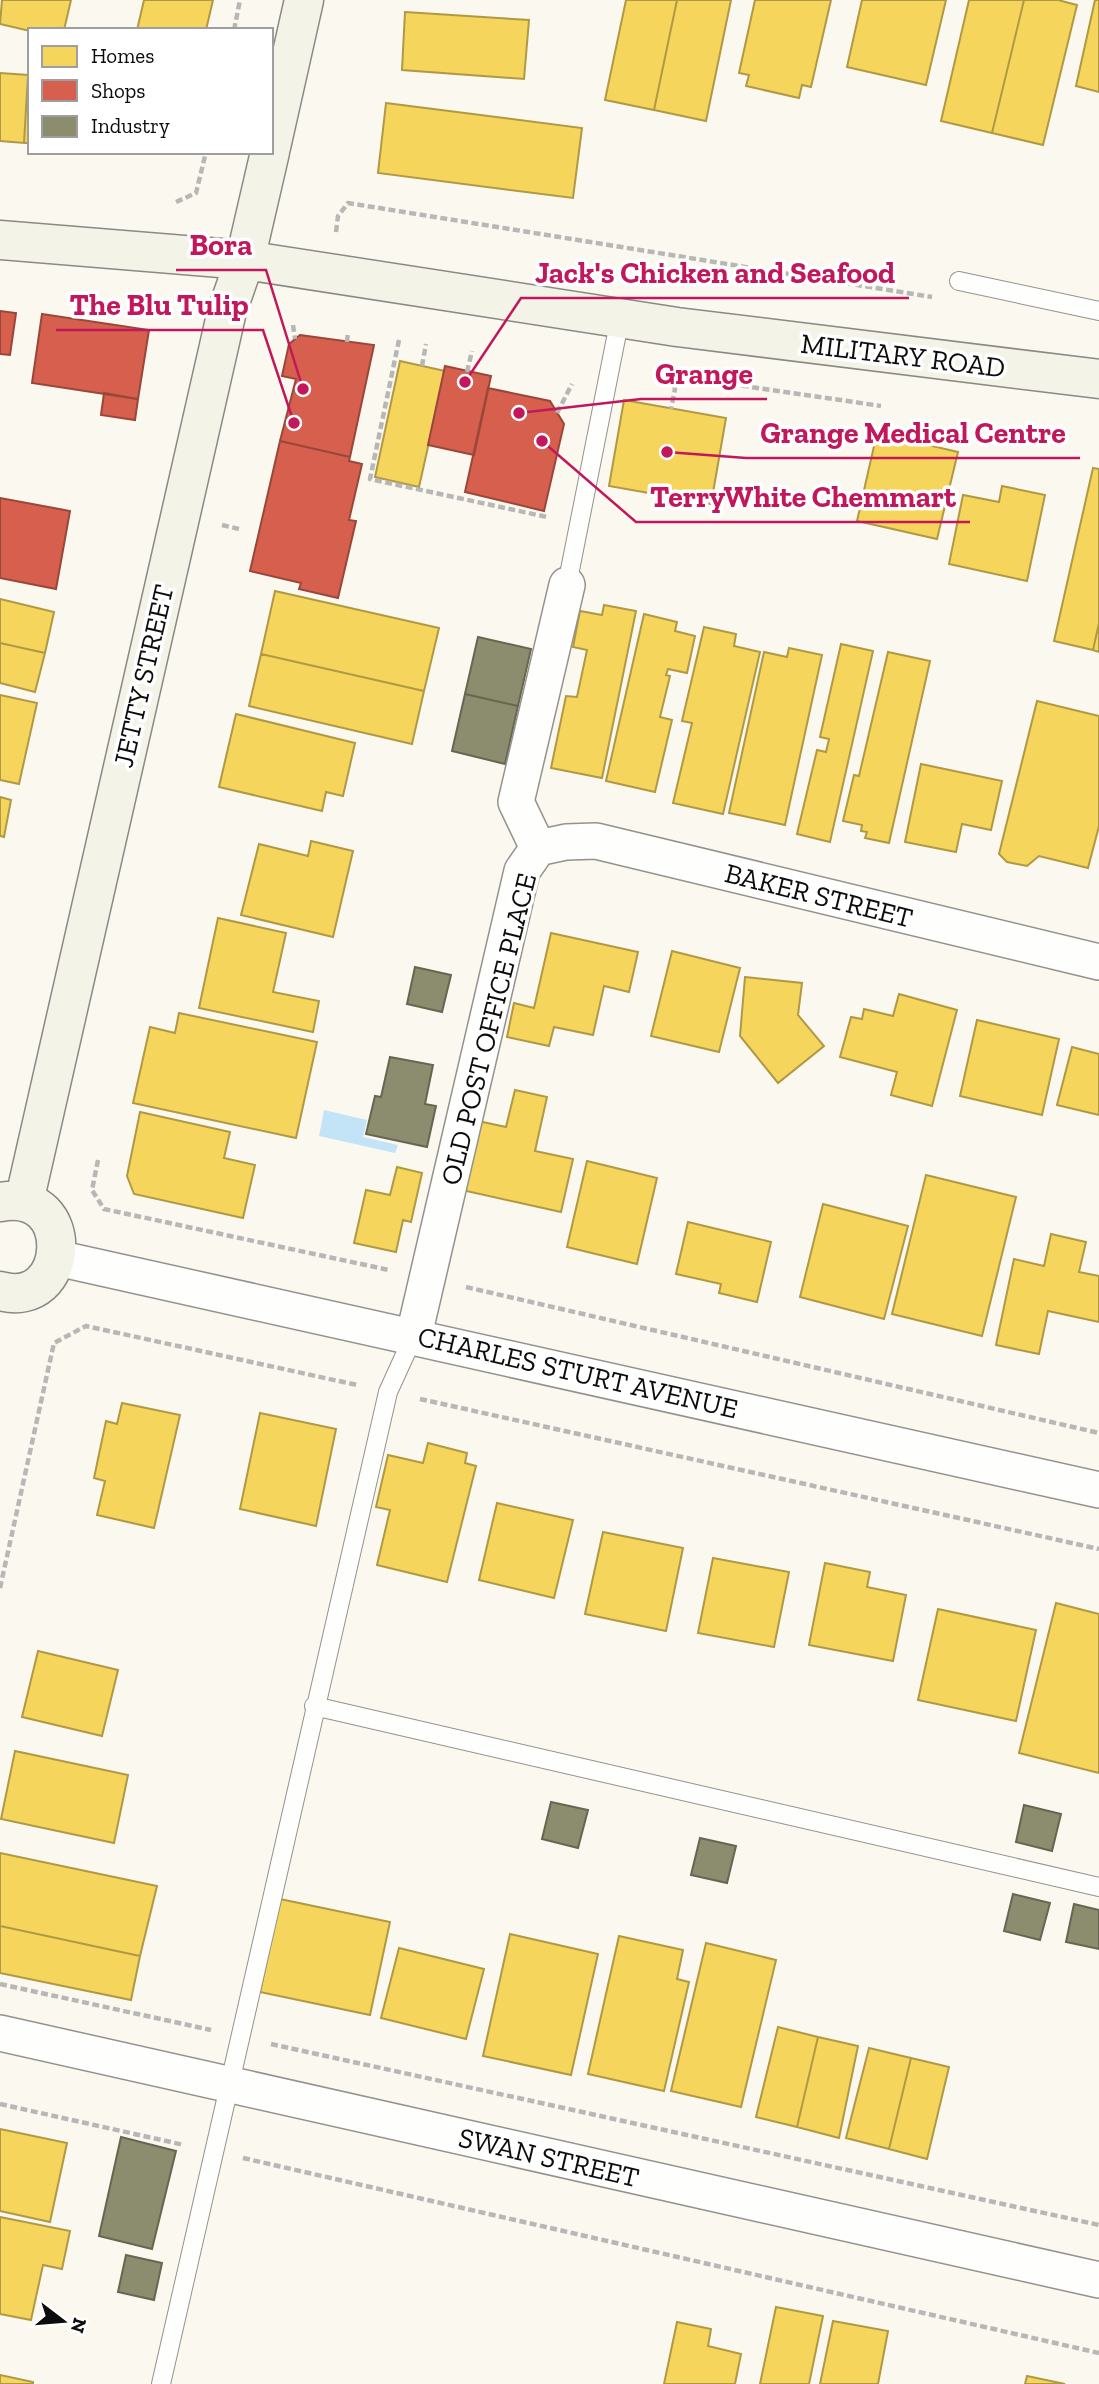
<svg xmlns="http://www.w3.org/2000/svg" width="1099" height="2384" viewBox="0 0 1099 2384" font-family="'Zilla Slab',serif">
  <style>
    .water { fill: #c3e4f7 }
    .homes { fill: #f6d55c; stroke: #b09944; stroke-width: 2 }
    .shops { fill: #d6604d; stroke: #99473a; stroke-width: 2 }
    .industry { fill: #8c8c6e; stroke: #666651; stroke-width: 2 }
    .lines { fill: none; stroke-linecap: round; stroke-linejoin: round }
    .lane-casing { stroke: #93928e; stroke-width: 20 }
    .street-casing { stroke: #93928e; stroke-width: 38 }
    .secondary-casing { stroke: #8a8985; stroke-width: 41 }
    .path { stroke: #b7b7b5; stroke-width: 4.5; stroke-dasharray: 7 3.5; stroke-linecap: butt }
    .lane { stroke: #fefefd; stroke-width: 18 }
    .street { stroke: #fefefd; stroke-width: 35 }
    .secondary { stroke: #f4f3e8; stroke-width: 38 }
    .labels { text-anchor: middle; stroke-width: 7; stroke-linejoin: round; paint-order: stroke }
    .street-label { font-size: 28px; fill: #0c0c0c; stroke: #fff }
    .leader { fill: none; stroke: #c2185b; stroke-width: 2.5 }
    .callout-dot { fill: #c2185b; stroke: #fff; stroke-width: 2.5 }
    .callout-label { font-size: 30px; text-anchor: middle; font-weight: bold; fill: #c2185b; stroke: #fff; stroke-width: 7; stroke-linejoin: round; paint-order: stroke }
  </style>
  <rect width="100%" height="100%" fill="#faf8ef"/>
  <path class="water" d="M 324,1110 L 367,1120 L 363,1137 L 398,1145 L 395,1153 L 319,1136 Z"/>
  <path class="homes" d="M 2,0 L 71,0 L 64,30 L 30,31 L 0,24 Z
    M 144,0 L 213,0 L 206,30 L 137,30 Z
    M 626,0 L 677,0 L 654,110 L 605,100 Z
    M 677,0 L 731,0 L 706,121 L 654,110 Z
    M 755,0 L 831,0 L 811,87 L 802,85 L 799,98 L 746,86 L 749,75 L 739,73 Z
    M 862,0 L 946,0 L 926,85 L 847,67 Z
    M 969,0 L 1024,0 L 992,133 L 941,121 Z
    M 1024,0 L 1058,0 L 1077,5 L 1043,145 L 992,133 Z
    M 1095,0 L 1099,0 L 1099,92 L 1076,86 Z
    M 405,12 L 529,20 L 524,79 L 402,70 Z
    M 0,73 L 28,75 L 24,143 L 0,141 Z
    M 28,75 L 30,75 L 30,143 L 24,143 Z
    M 386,103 L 582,128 L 573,198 L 378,173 Z
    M 400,361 L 445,371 L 419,487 L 375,477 Z
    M 624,400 L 726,418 L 711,504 L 609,486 Z
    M 877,433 L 958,452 L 937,539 L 857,521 Z
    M 1093,468 L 1099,469 L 1099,623 L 1093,650 L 1054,641 Z
    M 1002,486 L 1045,495 L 1027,581 L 949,564 L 963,495 L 999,502 Z
    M 275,591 L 439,628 L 424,691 L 261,654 Z
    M 0,599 L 54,612 L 45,653 L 0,643 Z
    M 604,605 L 636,611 L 602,778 L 551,768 L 566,696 L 577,697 L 587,650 L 573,647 L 580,611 L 602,615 Z
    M 644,614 L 677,622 L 675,631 L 695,636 L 687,673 L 668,669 L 666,675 L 670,676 L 660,717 L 672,720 L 655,792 L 606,781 Z
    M 1099,623 L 1099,652 L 1093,650 Z
    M 704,627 L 736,634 L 734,646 L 760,652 L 723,814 L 673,803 L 692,723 L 682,721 Z
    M 0,643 L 45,653 L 35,692 L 0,683 Z
    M 841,644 L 873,651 L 830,842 L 797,834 L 817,750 L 826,752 L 829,739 L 820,737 Z
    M 789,648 L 822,655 L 785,825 L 729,813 L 764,652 L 787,657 Z
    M 888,652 L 930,661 L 889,843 L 865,838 L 867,832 L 861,831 L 862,825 L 843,821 L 854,775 L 859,776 Z
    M 261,654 L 424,691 L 412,744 L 249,706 Z
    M 0,695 L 37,703 L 19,784 L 0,780 Z
    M 1037,701 L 1099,716 L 1099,826 L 1088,868 L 1039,856 L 1027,866 L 1007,862 L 999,854 Z
    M 236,714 L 355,743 L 343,796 L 326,792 L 322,811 L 219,787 Z
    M 921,764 L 1002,781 L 991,830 L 962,824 L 956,852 L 905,842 Z
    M 0,797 L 11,800 L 4,837 L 0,836 Z
    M 311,841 L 353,851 L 333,937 L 241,915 L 259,844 L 308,856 Z
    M 218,918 L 286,933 L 273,992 L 319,1001 L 313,1032 L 199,1008 Z
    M 551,933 L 638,952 L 629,992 L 604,986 L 593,1035 L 554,1027 L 549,1046 L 507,1037 L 514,1003 L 534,1008 Z
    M 672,951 L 740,968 L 719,1052 L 651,1036 Z
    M 745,977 L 802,983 L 798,1015 L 824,1046 L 778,1083 L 740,1036 Z
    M 899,994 L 957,1010 L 932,1106 L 891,1095 L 897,1072 L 840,1057 L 851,1017 L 862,1019 L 864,1009 L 893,1016 Z
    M 179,1013 L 317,1042 L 296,1138 L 133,1103 L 150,1027 L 175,1033 Z
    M 977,1020 L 1059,1039 L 1042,1115 L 960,1096 Z
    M 1072,1047 L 1099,1054 L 1099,1115 L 1057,1105 Z
    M 515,1090 L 547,1097 L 535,1151 L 573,1159 L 561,1212 L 462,1190 L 478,1121 L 506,1127 Z
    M 140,1112 L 230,1132 L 224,1158 L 255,1165 L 243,1218 L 134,1194 L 127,1176 Z
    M 587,1161 L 657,1178 L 637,1264 L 567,1247 Z
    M 397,1167 L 422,1173 L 411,1222 L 403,1220 L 396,1252 L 354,1243 L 366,1190 L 390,1195 Z
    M 926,1175 L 1016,1197 L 982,1336 L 892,1314 Z
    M 823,1204 L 908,1226 L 884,1319 L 800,1297 Z
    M 688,1222 L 771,1242 L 757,1302 L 719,1293 L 721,1284 L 676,1274 Z
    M 1051,1234 L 1086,1242 L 1079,1272 L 1099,1276 L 1099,1322 L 1048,1311 L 1039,1354 L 996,1345 L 1014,1259 L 1044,1266 Z
    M 122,1403 L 180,1415 L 154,1528 L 97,1515 L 105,1481 L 94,1478 L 106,1421 L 117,1424 Z
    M 260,1413 L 336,1429 L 316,1526 L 240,1509 Z
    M 428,1443 L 467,1453 L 465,1463 L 476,1466 L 447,1582 L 377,1565 L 390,1510 L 376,1507 L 388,1455 L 423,1463 Z
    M 497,1503 L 573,1520 L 554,1598 L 479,1580 Z
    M 603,1532 L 683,1548 L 666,1631 L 585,1614 Z
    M 713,1558 L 789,1572 L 774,1647 L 698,1633 Z
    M 825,1563 L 870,1572 L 867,1587 L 906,1595 L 893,1661 L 809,1645 Z
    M 1056,1603 L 1099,1614 L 1099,1773 L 1019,1753 Z
    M 938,1609 L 1036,1630 L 1016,1721 L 918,1700 Z
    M 38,1651 L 118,1670 L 102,1736 L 22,1717 Z
    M 15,1751 L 128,1775 L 114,1843 L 1,1819 Z
    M 0,1853 L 157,1886 L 140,1956 L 0,1926 Z
    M 280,1899 L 390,1922 L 370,2015 L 260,1992 Z
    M 0,1926 L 140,1956 L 131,2000 L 0,1973 Z
    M 510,1934 L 598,1954 L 571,2075 L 483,2056 Z
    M 619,1936 L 683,1950 L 677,1979 L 689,1982 L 664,2091 L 588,2074 Z
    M 706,1943 L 776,1960 L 741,2107 L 671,2091 Z
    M 399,1948 L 484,1969 L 466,2039 L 381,2018 Z
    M 778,2027 L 818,2037 L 797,2127 L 756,2117 Z
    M 818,2037 L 858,2046 L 839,2138 L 797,2127 Z
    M 869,2048 L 911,2058 L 889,2149 L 846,2138 Z
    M 911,2058 L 949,2067 L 927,2159 L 889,2149 Z
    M 0,2129 L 67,2143 L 50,2222 L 0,2211 Z
    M 0,2217 L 70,2231 L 62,2269 L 43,2265 L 31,2320 L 0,2314 Z
    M 776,2307 L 823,2316 L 809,2384 L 760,2384 Z
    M 833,2321 L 888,2331 L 878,2384 L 820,2384 Z
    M 677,2322 L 711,2329 L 708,2346 L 741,2354 L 735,2384 L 664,2384 Z
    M 0,2375 L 33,2382 L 33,2384 L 0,2384 Z
    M 1027,2376 L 1065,2384 L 1025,2384 Z"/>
  <path class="shops" d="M 0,311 L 16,313 L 10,355 L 0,354 Z
    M 42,314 L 149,330 L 138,399 L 32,383 Z
    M 300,335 L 374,345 L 350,457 L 280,441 L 296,379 L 282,376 L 289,344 Z
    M 445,366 L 491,376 L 474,455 L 428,445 Z
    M 488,388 L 550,401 L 564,424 L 544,511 L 465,492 Z
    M 104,393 L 138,399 L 135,420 L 101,415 Z
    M 280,441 L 350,457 L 349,461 L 362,464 L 349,520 L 356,521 L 338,598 L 299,589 L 301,583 L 250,571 Z
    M 0,498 L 70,511 L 56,589 L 0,578 Z"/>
  <path class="industry" d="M 478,637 L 531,649 L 518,706 L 465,694 Z
    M 465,694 L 518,706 L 505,764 L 452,751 Z
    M 415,967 L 451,975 L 442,1012 L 407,1004 Z
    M 390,1057 L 433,1065 L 425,1104 L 436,1106 L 427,1147 L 366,1134 L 375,1096 L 381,1097 Z
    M 551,1802 L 588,1810 L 578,1848 L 542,1839 Z
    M 1024,1805 L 1061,1814 L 1052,1851 L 1016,1842 Z
    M 700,1838 L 736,1846 L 727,1883 L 691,1875 Z
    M 1013,1894 L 1050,1903 L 1040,1940 L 1004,1931 Z
    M 1074,1904 L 1099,1910 L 1099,1949 L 1066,1942 Z
    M 121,2137 L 176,2151 L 152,2249 L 99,2236 Z
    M 126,2255 L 162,2263 L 154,2300 L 118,2292 Z"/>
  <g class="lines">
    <defs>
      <path id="lane" d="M 959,281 L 1099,311
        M 567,585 L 620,318
        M 314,1706 L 1099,1887
        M 161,2384 L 388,1392 L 414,1335"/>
      <path id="street" d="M 538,848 L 566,842 L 596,841 L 1099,962
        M 538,848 L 516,802 L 567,585
        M 57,1258 L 1099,1490
        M 414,1335 L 522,871 L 538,848
        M 0,2033 L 1099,2280"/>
      <path id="secondary" d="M 271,147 L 304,0
        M 0,240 L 245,260 L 677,327 L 1099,379
        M 0,1202 C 79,1187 71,1311 0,1291
        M 24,1202 L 227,311 L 245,260 L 270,152"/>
    </defs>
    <use href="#lane" class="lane-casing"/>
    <use href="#street" class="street-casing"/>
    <use href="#secondary" class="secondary-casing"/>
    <path class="path" d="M 234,30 L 240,0
      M 176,202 L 196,193 L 206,152
      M 336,232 L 338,216 L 348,203 L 932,297
      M 157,315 L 160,298
      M 293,325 L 295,339
      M 399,340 L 370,479 L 547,517
      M 347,342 L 348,332
      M 422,366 L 426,344
      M 467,372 L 472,351
      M 669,375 L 881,406
      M 670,376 L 675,389 L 671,409
      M 557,413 L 572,384
      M 222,525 L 239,529
      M 98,1160 L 92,1190 L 104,1209 L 389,1270
      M 466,1287 L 1099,1433
      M 420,1399 L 1099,1549
      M 0,1588 L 54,1343 L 86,1326 L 357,1385
      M 0,1984 L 211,2030
      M 271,2044 L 1099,2225
      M 0,2104 L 184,2145
      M 243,2158 L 1099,2353"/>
    <use href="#lane" class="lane"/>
    <use href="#street" class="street"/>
    <use href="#secondary" class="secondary"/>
  </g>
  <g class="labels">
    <g class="street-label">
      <text transform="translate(903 355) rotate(7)" y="10">MILITARY ROAD</text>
      <text transform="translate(143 676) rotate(-77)" y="10">JETTY STREET</text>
      <text transform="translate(819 895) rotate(14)" y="10">BAKER STREET</text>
      <text transform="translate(488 1029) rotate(-76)" y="10">OLD POST OFFICE PLACE</text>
      <text transform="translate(578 1372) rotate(13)" y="10">CHARLES STURT AVENUE</text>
      <text transform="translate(549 2157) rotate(13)" y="10">SWAN STREET</text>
    </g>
  </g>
  <path class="leader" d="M303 389L266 270H176M465 382L521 298H909M294 423L263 330H56M519 413L641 399H767M667 452L746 458H1080M542 441L636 522H970"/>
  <g class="callout-dot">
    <circle cx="303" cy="389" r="7"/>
    <circle cx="465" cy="382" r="7"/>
    <circle cx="294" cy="423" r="7"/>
    <circle cx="519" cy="413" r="7"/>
    <circle cx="667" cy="452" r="7"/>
    <circle cx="542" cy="441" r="7"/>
  </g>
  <g class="callout-label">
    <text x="221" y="255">Bora</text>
    <text x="715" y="283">Jack's Chicken and Seafood</text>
    <text x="159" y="315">The Blu Tulip</text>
    <text x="704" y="384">Grange</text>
    <text x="913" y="443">Grange Medical Centre</text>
    <text x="803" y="507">TerryWhite Chemmart</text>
  </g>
  <rect x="28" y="28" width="245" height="126" fill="#ffffff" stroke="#9e9e9e" stroke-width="2"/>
  <rect x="42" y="46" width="35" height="21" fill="#f6d55c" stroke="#9e9e9e" stroke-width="2"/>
  <text x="91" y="63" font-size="21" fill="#0c0c0c">Homes</text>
  <rect x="42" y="80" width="35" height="21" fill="#d6604d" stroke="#9e9e9e" stroke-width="2"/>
  <text x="91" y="98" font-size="21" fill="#0c0c0c">Shops</text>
  <rect x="42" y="116" width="35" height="21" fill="#8c8c6e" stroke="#9e9e9e" stroke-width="2"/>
  <text x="91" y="133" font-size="21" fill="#0c0c0c">Industry</text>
  <g transform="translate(63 2321) rotate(106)" stroke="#ffffff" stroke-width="5" paint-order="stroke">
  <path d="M0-5L12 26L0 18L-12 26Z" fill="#0c0c0c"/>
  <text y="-10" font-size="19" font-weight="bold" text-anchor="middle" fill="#0c0c0c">N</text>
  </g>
</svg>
